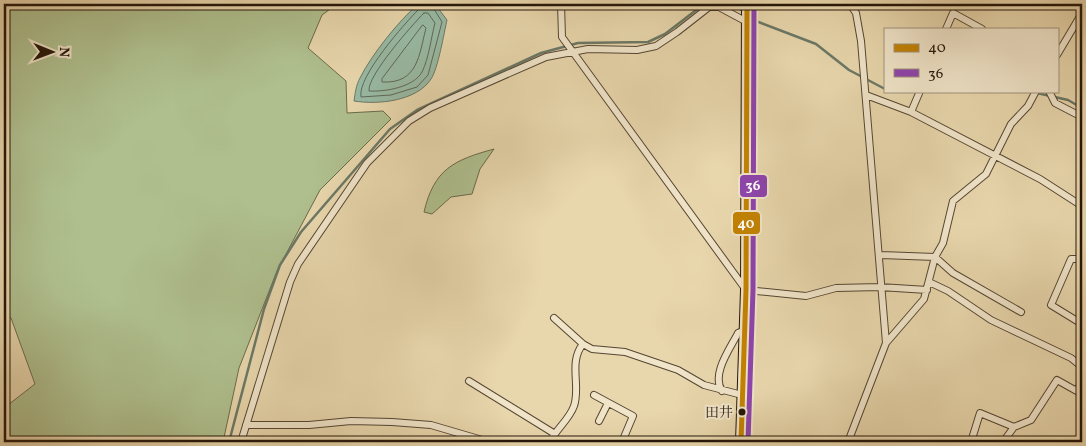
<svg xmlns="http://www.w3.org/2000/svg" width="1086" height="446" viewBox="0 0 1086 446" font-family="Vollkorn,'Noto Serif JP',serif">
  <style>
    .green { fill: #afbf8e; stroke: #6a6a4c }
    .water { fill: #98baa4; stroke: #6a7866 }
    .lines { fill: none; stroke-linecap: round; stroke-linejoin: round }
    .shore { stroke: #5e6856; stroke-width: 1 }
    .stream { stroke: #6a7866; stroke-width: 2.5 }
    .minor-casing { stroke: #554632; stroke-width: 8 }
    .primary-casing { stroke: #241609; stroke-width: 12 }
    .minor { stroke: #f0e4c9; stroke-width: 6 }
    .primary { stroke: #e8d6ac; stroke-width: 10 }
    .bus-1-casing { stroke: #f0e4c9; stroke-width: 9 }
    .bus-2-casing { stroke: #f0e4c9; stroke-width: 9 }
    .bus-1 { stroke: #c28202; stroke-width: 5 }
    .bus-2 { stroke: #8e44ad; stroke-width: 5 }
    .bus-dot { fill: #241609; stroke: #f0e4c9; stroke-width: 2 }
    .labels { text-anchor: middle; stroke-width: 4; stroke-linejoin: round; paint-order: stroke }
    .bus-label { font-size: 14px; fill: #241609; stroke: #f0e4c9; text-anchor: end }
    .line-badge { stroke: #f0e4c9; stroke-width: 2 }
    .badge-label { font-size: 14px; text-anchor: middle; font-weight: bold; fill: #fff }
  </style>
  <rect width="100%" height="100%" fill="#e8d6ac"/>
  <filter id="stains"><feTurbulence type="fractalNoise" baseFrequency=".004" numOctaves="4"/><feColorMatrix values="0 0 0 0 .2 0 0 0 0 .09 0 0 0 0 .02 0 0 0 .5 -.17"/></filter>
  <radialGradient id="worn" r=".72"><stop offset=".6" stop-color="#630" stop-opacity="0"/><stop offset="1" stop-color="#630" stop-opacity=".3"/></radialGradient>
  <path class="green" d="M 4,4 L 337,4 L 322,15 L 308,48 L 346,81 L 347,113 L 383,111 L 391,119 L 320,190 L 277,271 L 239,368 L 223,442 L 11,442 L 4,426 L 4,408 L 35,384 L 11,318 L 4,317 Z
    M 494,149 L 480,169 L 472,194 L 451,197 L 432,214 L 424,212 C 434,169 454,160 494,149 Z"/>
  <path class="water" d="M 418,4 L 435,4 L 447,20 C 444,33 438,69 431,79 C 417,101 378,105 354,101 C 355,94 356,85 360,78 C 372,54 398,22 418,4 Z"/>
  <g class="lines">
    <path class="shore" d="M 421,4 L 419,9 C 405,23 357,77 361,97 L 391,95 L 417,87 L 428,75 L 442,22 L 431,4
      M 424,13 L 428,13 L 435,23 C 431,38 429,58 422,72 C 414,87 385,92 369,91 C 367,76 412,25 424,13 Z
      M 423,25 L 426,28 C 419,55 418,84 382,82 L 382,79 Z"/>
    <path class="stream" d="M 732,4 L 743,11
      M 750,16 L 756,21 L 816,44 L 849,70 L 885,89
      M 1037,93 L 1068,100 L 1082,108
      M 229,442 L 264,309 L 280,265 L 301,232 L 390,129 L 417,110 L 541,53 L 578,43 L 648,42 L 665,34 L 704,4"/>
    <defs>
      <path id="minor" d="M 561,4 L 562,37 L 746,290 L 806,296 L 836,288 L 880,287 L 927,290
        M 946,29 L 953,13 L 982,29
        M 1057,55 L 1082,13
        M 1049,91 L 1055,103 L 1082,117
        M 866,95 L 911,112 L 1040,179 L 1082,206
        M 911,112 L 920,91
        M 881,255 L 935,257 L 953,273 L 1021,312
        M 1082,255 L 1080,259 L 1071,259 L 1051,305 L 1082,324
        M 929,282 L 948,291 L 991,320 L 1071,358 L 1082,367
        M 886,343 L 924,299 L 935,257 L 943,243 L 953,201 L 986,174 L 1011,124 L 1028,106 L 1036,91
        M 583,344 L 592,349 L 625,352 L 678,370 L 704,385 L 742,395
        M 469,381 L 555,434
        M 1076,390 L 1082,384
        M 722,391 C 711,374 730,349 738,333 L 745,330
        M 594,395 L 633,416 L 622,442
        M 599,421 L 608,403
        M 246,425 L 309,425 L 351,421 L 392,422 L 431,425 L 489,442
        M 241,442 L 290,282 L 298,264 L 367,163 L 409,121 L 430,108 L 546,57 L 588,49 L 637,50 L 656,46 L 677,32 L 709,7 L 719,7 L 747,22
        M 550,442 C 556,429 569,420 574,406 C 581,386 568,362 583,344 L 554,318
        M 848,442 L 886,343 L 861,41 L 856,13 L 850,4
        M 971,442 L 980,413 L 1014,427 L 1031,420 L 1057,380 L 1082,394
        M 1003,442 L 1014,427"/>
      <path id="primary" d="M 741,442 L 746,290 L 747,4"/>
    </defs>
    <use href="#minor" class="minor-casing"/>
    <use href="#primary" class="primary-casing"/>
    <use href="#minor" class="minor"/>
    <use href="#primary" class="primary"/>
    <defs>
      <path id="bus-1" d="M 741,442 L 746,290 L 747,4"/>
      <path id="bus-2" d="M 748,442 L 753,290 L 754,4"/>
    </defs>
    <use href="#bus-1" class="bus-1-casing"/>
    <use href="#bus-2" class="bus-2-casing"/>
    <use href="#bus-1" class="bus-1"/>
    <use href="#bus-2" class="bus-2"/>
  </g>
  <circle class="bus-dot" cx="742" cy="412" r="4.5"/>
  <g class="labels">
    <g class="bus-label">
      <text x="733" y="417">田井</text>
    </g>
  </g>
  <g class="line-badge">
    <rect x="739" y="174" width="29" height="24" rx="5" fill="#8e44ad"/>
    <rect x="732" y="211" width="29" height="24" rx="5" fill="#c28202"/>
  </g>
  <g class="badge-label">
    <text x="753" y="190">36</text>
    <text x="746" y="228">40</text>
  </g>
  <rect width="1086" height="446" fill="none" stroke="#e8d6ac" stroke-width="20"/>
  <rect x="5" y="5" width="1076" height="436" fill="none" stroke="#241609" stroke-width="2.5"/>
  <rect x="10" y="10" width="1066" height="426" fill="none" stroke="#241609"/>
  <rect x="884" y="28" width="175" height="65" fill="#f0e4c9" stroke="#9e927c"/>
  <rect x="894" y="44" width="25" height="8" fill="#c28202" stroke="#9e927c"/>
  <text x="928" y="52" font-size="15" fill="#241609">40</text>
  <rect x="894" y="69" width="25" height="8" fill="#8e44ad" stroke="#9e927c"/>
  <text x="928" y="78" font-size="15" fill="#241609">36</text>
  <g transform="translate(52 52) rotate(91)" stroke="#f0e4c9" stroke-width="4" paint-order="stroke">
  <path d="M0-4L9 19L0 12L-9 19Z" fill="#241609"/>
  <text y="-8" font-size="14" font-weight="bold" text-anchor="middle" fill="#241609">N</text>
  </g>
  <rect width="100%" height="100%" filter="url(#stains)"/>
  <rect width="100%" height="100%" fill="url(#worn)"/>
</svg>
